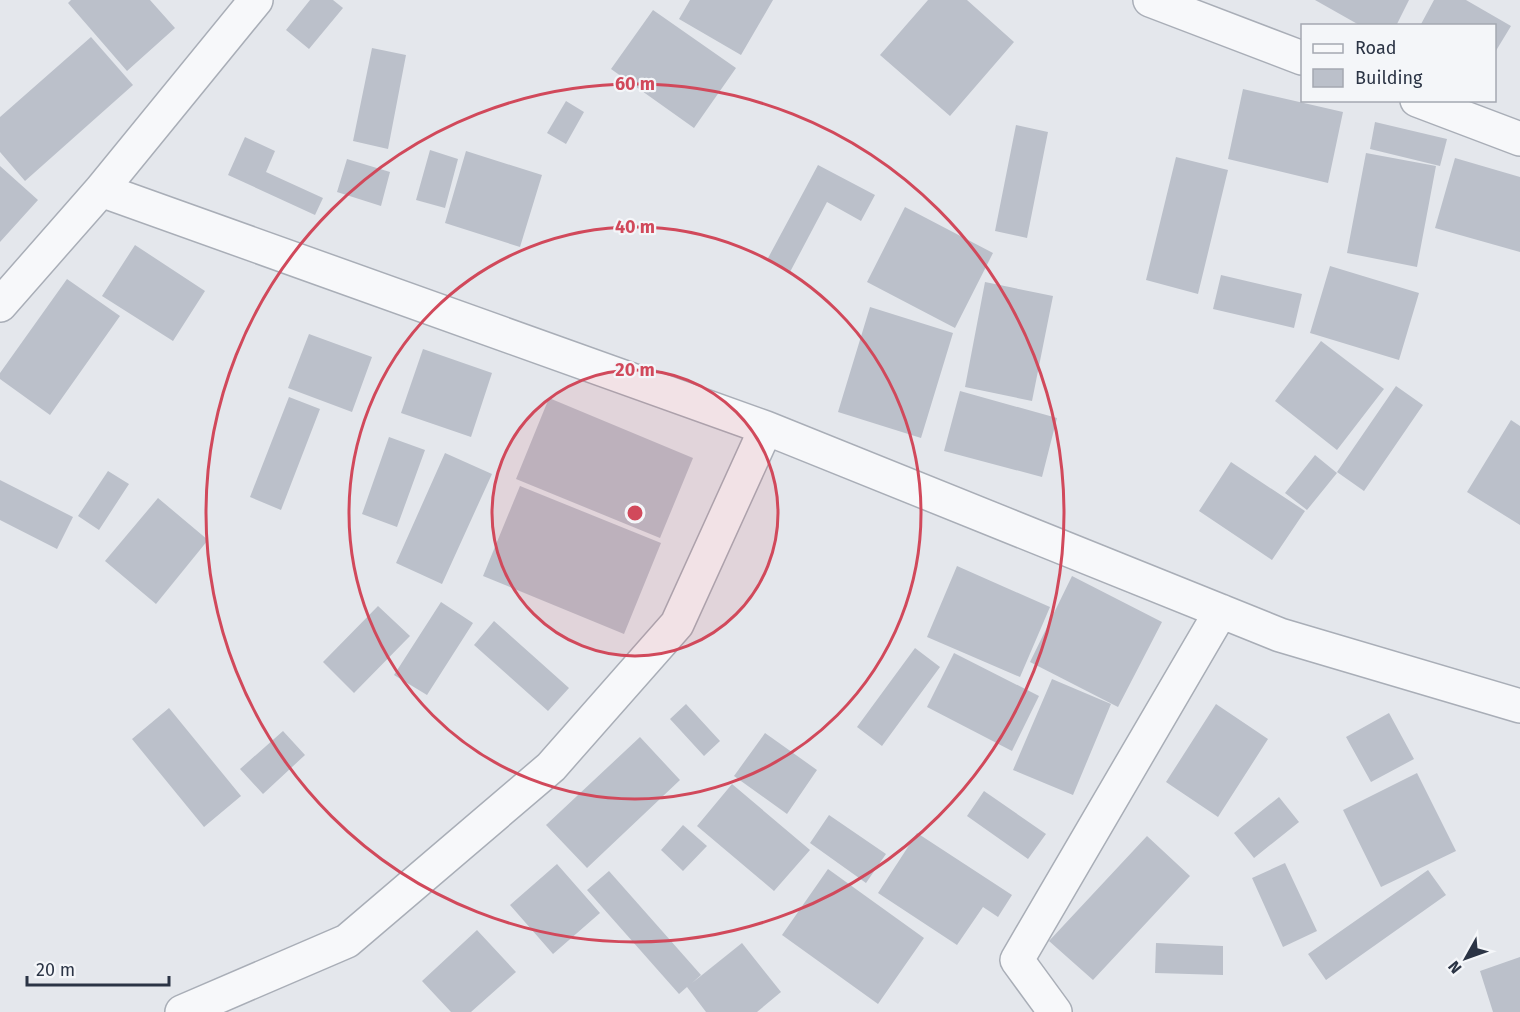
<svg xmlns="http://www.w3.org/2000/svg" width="1520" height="1012" viewBox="0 0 1520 1012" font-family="'Fira Sans',sans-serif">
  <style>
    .building { fill: #bbc0ca }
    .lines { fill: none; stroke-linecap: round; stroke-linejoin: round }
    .street-casing { stroke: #a9aeb7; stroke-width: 36 }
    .street { stroke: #f7f8fa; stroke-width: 33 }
    .ring { fill: none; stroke: #d1495b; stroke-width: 3 }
    .centre { fill: #d1495b; stroke: #f4f6f9; stroke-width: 3 }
    .ring-label { font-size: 18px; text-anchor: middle; font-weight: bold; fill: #d1495b; stroke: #f4f6f9; stroke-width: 4.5; stroke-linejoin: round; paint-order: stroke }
  </style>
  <rect width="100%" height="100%" fill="#e4e7ec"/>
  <path class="building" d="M 71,0 L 150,0 L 175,28 L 127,71 L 68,3 Z
    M 310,0 L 333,0 L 343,8 L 309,49 L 286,30 Z
    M 690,0 L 773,0 L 741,55 L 679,19 Z
    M 928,0 L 967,0 L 1014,42 L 950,116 L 880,55 Z
    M 1315,0 L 1409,0 L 1396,26 L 1361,26 Z
    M 1434,0 L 1466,0 L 1511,26 L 1494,54 L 1494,26 L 1420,26 Z
    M 653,10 L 736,68 L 694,128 L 611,69 Z
    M 91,37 L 133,85 L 25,181 L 0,152 L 0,117 Z
    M 372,48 L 406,55 L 388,149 L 353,141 Z
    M 1243,89 L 1343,112 L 1328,183 L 1228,159 Z
    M 566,101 L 584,112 L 566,144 L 547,133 Z
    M 1375,122 L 1447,139 L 1440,166 L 1370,149 Z
    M 1016,125 L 1048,132 L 1027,238 L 995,231 Z
    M 245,137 L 275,151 L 266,172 L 323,198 L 315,215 L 228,175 Z
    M 430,150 L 458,159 L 445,208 L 416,200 Z
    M 466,151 L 542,175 L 520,247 L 445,223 Z
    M 1366,153 L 1436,166 L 1417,267 L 1347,253 Z
    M 1176,157 L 1228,170 L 1198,294 L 1146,280 Z
    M 1455,158 L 1520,177 L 1520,252 L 1435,228 Z
    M 347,159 L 390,172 L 381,206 L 337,192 Z
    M 818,165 L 875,195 L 861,221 L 827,202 L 790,272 L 767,260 Z
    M 0,166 L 38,200 L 0,242 Z
    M 905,207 L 993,253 L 955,328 L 867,282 Z
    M 135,245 L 205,291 L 173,341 L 102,296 Z
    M 1330,266 L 1419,293 L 1399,360 L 1310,333 Z
    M 1221,275 L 1302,294 L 1294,328 L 1213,309 Z
    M 67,279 L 120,316 L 50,415 L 0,379 L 0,373 Z
    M 985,282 L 1053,296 L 1032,401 L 965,387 Z
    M 870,307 L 953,333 L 921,438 L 838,412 Z
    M 309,334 L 372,357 L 352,412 L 288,388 Z
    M 1321,341 L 1384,389 L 1337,450 L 1275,401 Z
    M 423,349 L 492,373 L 471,437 L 401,413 Z
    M 1396,386 L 1423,405 L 1364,491 L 1337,472 Z
    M 960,391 L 1057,418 L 1042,477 L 944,451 Z
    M 289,397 L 320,409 L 281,510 L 250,497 Z
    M 549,398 L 693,458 L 660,538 L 516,479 Z
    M 1511,420 L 1520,426 L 1520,525 L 1467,492 Z
    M 389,437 L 425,450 L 397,527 L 362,514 Z
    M 445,453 L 492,474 L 442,584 L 396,563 Z
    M 1315,455 L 1337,473 L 1307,510 L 1285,493 Z
    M 1231,462 L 1305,511 L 1272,560 L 1199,511 Z
    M 108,471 L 129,484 L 99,530 L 78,516 Z
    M 0,480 L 73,517 L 57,549 L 0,520 Z
    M 520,486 L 661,543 L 624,634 L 483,576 Z
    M 158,498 L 208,540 L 156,604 L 105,561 Z
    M 957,566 L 1050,607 L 1020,677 L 927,637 Z
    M 1072,576 L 1162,622 L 1118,707 L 1030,662 Z
    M 441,602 L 473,623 L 427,695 L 394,675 Z
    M 378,606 L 410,636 L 354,693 L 323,662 Z
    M 494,621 L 569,688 L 548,711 L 474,645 Z
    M 915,648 L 940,667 L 882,746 L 857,727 Z
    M 954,653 L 1039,696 L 1012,751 L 927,707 Z
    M 1052,679 L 1111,704 L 1073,795 L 1013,770 Z
    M 686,704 L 720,741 L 704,756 L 670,719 Z
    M 1216,704 L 1268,739 L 1218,817 L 1166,782 Z
    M 169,708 L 241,796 L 204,827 L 132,739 Z
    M 1389,713 L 1414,759 L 1371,782 L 1346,737 Z
    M 283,731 L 305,755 L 263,794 L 240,769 Z
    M 765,733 L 817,770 L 787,814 L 734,776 Z
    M 640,737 L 680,780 L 587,868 L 546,825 Z
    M 1417,773 L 1456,851 L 1381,887 L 1343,810 Z
    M 732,784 L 810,850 L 774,891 L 697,826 Z
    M 984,791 L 1046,834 L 1028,859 L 967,816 Z
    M 1279,797 L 1299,822 L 1254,858 L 1234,833 Z
    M 829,815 L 886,854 L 866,883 L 810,843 Z
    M 683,825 L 707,846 L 683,871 L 661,850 Z
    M 917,833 L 1012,895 L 998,917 L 983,907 L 957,945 L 878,893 Z
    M 1147,836 L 1190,876 L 1093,980 L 1049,941 Z
    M 1285,863 L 1317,931 L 1283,947 L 1252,878 Z
    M 557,864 L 600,913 L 553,954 L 510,905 Z
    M 828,869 L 924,938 L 878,1004 L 782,935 Z
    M 1428,870 L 1446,895 L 1326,980 L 1308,954 Z
    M 609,871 L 701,975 L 692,983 L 742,943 L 781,992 L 757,1012 L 706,1012 L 687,987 L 679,994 L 587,890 Z
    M 477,930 L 516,972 L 471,1012 L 451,1012 L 422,981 Z
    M 1156,943 L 1223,946 L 1223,975 L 1155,973 Z
    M 1520,957 L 1520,1012 L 1493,1012 L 1480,971 Z"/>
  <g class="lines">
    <defs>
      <path id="street" d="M 1150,0 L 1302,58
        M 1417,100 L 1520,139
        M 101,190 L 766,428 L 1280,635 L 1520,706
        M 0,305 L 101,190 L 256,0
        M 182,1012 L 347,941 L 551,767 L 677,624 L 766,428
        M 1055,1012 L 1017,960 L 1221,611"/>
    </defs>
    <use href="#street" class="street-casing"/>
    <use href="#street" class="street"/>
  </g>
  <circle cx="635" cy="513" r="143" fill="#d1495b" fill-opacity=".12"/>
  <g class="ring">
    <circle cx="635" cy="513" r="143"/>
    <circle cx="635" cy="513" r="286"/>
    <circle cx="635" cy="513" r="429"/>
  </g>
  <circle cx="635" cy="513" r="9" class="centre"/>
  <g class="ring-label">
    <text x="635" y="90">60 m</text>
    <text x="635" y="233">40 m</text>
    <text x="635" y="376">20 m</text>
  </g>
  <rect x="1301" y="24" width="195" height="78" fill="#f4f6f9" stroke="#a4a8b1" stroke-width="1.5"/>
  <rect x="1313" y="44" width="30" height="9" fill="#f7f8fa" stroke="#a4a8b1" stroke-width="1.5"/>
  <text x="1355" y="54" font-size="18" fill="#2b3445">Road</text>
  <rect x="1313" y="69" width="30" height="18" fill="#bbc0ca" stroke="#a4a8b1" stroke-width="1.5"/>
  <text x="1355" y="84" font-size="18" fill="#2b3445">Building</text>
  <g transform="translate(1466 958) rotate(230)" stroke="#f4f6f9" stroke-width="4.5" paint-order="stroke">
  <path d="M0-4.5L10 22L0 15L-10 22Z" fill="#2b3445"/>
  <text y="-9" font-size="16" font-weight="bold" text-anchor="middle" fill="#2b3445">N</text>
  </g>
  <path d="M27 976v9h142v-9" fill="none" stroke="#2b3445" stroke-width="3"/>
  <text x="36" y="976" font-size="18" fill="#2b3445" stroke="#f4f6f9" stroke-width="4.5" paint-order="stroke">20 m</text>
</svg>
